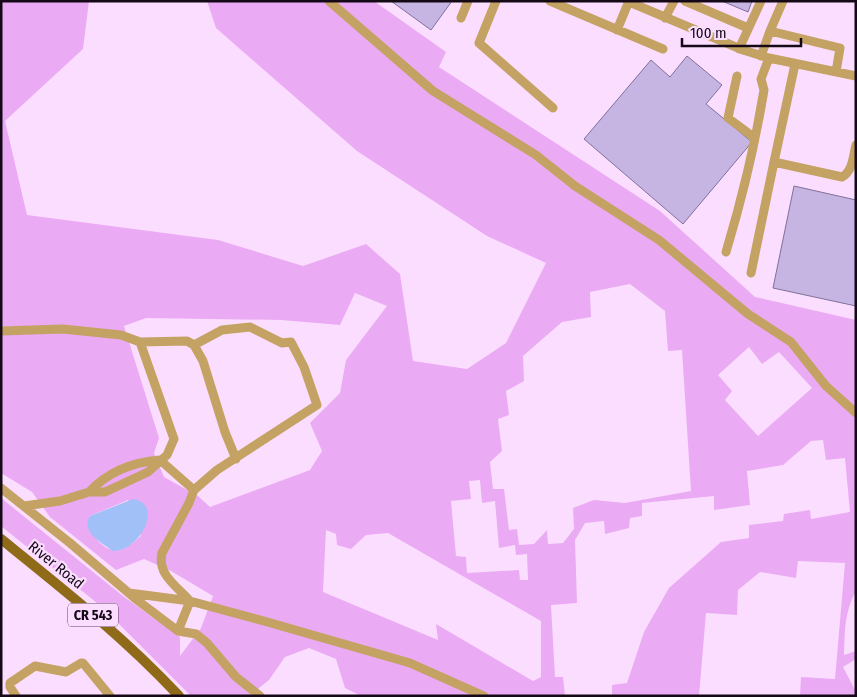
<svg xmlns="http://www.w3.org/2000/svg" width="857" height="697" viewBox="0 0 857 697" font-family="'Fira Sans Condensed',sans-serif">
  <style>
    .green { fill: #ebaaf4; fill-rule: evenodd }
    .water { fill: #a1c0f7 }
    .building { fill: #c6b4e3; stroke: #80709b }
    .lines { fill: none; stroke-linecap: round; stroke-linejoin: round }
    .minor { stroke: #c4a263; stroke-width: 9 }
    .major { stroke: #8f6a19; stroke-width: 10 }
    .labels { text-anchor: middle; stroke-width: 4.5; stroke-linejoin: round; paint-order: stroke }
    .shield { fill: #fbdeff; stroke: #5a495d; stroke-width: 1 }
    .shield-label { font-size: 14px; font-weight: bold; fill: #150917 }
    .street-label { font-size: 15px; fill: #150917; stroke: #fbdeff }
  </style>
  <rect width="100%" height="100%" fill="#fbdeff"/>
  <path class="green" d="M 1,1 L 89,1 L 83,49 L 5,121 L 27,215 L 218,240 L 303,266 L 366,244 L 400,274 L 413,361 L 467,369 L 506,343 L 546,263 L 487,236 L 357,151 L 216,28 L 207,1 L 374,1 L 446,52 L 439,67 L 660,211 L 755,297 L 856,320 L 856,591 C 844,613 845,632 844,655 L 856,651 L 856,659 L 843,667 L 856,692 L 856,696 L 800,696 L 801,677 L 835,679 L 845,563 L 798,561 L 796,578 L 760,572 L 738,590 L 737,615 L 706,613 L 699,696 L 612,696 L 612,685 L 627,683 L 644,632 L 669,588 L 721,542 L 749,538 L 749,525 L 783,521 L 784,514 L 810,510 L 811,519 L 850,512 L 845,458 L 826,460 L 823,440 L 811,441 L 783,465 L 747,471 L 750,505 L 714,510 L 714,496 L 642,503 L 642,516 L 630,518 L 629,528 L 605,534 L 604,521 L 585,523 L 575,540 L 577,603 L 551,605 L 555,677 L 563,677 L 565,696 L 361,696 L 345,688 L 336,659 L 309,648 L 285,657 L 269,680 L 249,696 L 191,696 L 102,607 L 1,526 L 1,498 L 123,596 L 180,637 L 180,656 L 201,628 L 213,596 L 171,571 L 144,559 L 116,570 L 50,517 L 32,492 L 1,473 ZM 630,284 L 665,311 L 668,351 L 682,350 L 691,491 L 625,503 L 594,500 L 573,508 L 574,529 L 563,543 L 548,544 L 547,530 L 534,544 L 519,545 L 517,529 L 509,530 L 504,489 L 493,489 L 490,462 L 502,451 L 498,419 L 509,415 L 506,391 L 524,381 L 523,356 L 562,322 L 591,317 L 590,292 ZM 355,293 L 387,306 L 346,360 L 340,393 L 310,423 L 322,451 L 310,470 L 210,507 L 198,496 L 164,477 L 154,453 L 159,438 L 124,326 L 146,318 L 281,320 L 340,325 ZM 749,347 L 762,364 L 779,352 L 812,388 L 758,436 L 725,400 L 732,391 L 718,375 ZM 480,480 L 482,503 L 495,501 L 499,548 L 515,545 L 516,555 L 527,554 L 528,580 L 520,580 L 519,570 L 467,573 L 466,557 L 456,556 L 451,501 L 471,499 L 469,481 ZM 128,500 L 141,536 C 118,557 108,555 89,530 L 90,516 ZM 326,530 L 336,534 L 337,545 L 351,549 L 366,535 L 388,533 L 541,621 L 541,677 L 533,681 L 436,624 L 438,640 L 323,592 Z"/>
  <path class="water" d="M 133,499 C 165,504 139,552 113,551 C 102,543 80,532 90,516 Z"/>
  <path class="building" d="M 391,1 L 452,1 L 431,30 Z
    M 722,1 L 752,1 L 748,12 Z
    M 687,56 L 722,85 L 706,104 L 752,142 L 683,224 L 584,139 L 651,60 L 670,77 Z
    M 794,186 L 856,200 L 856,306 L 773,288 Z"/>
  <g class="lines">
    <path class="minor" d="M 329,1 L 433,91 L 536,155 L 575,186 L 659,240 L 748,314 L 791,342 L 826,386 L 856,413
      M 496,1 L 479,43 L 553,108
      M 550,1 L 663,49
      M 627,1 L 743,50 L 769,58 L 856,76
      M 685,1 L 748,28
      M 461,18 L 468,1
      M 665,18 L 674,1
      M 617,30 L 629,1
      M 770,31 L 783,1
      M 739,49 L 761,1
      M 761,56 L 770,31 L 840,48 L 836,72
      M 795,64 L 774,162 L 842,177 C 853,171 853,156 856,145
      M 737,76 L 728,118 L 755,138
      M 726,252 C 742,199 755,145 764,90 L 761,79 L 769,58
      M 751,273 L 774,162
      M 1,331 L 63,329 L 121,335 L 140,342 L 187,341 L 194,345 L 203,361 L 225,432 L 236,459
      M 1,488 L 70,543 L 137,600 L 178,631 L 196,634 L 207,643 L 236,677 L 260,696
      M 89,492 C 108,472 133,462 160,460 L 194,490
      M 24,506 L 60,501 L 89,492 L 105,492 L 148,472 L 167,455 L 174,439 L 140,342
      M 129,593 L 190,601 L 264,621 L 410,663 L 484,696
      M 178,631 L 190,601 C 177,586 157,575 162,553 L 189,503 L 194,490 L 217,470 L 317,405 L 304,367 L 291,342 L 282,343 L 250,327 L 222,330 L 194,345
      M 16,696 L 10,687 L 10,683 L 35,666 L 66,672 L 81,663 L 83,663 L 110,696"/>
    <path class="major" d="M 1,539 C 63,589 125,638 179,696"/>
  </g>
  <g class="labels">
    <rect class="shield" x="68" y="603.5" width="50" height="23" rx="4"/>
    <g class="shield-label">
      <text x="93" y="620">CR 543</text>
    </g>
    <g class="street-label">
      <text transform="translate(56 565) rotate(39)" y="5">River Road</text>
    </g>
  </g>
  <rect width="857" height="697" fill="none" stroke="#150917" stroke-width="5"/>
  <path d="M682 38v8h119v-8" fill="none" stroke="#150917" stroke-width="2.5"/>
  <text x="690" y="38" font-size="15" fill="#150917" stroke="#fbdeff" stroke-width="4" paint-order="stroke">100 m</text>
</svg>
